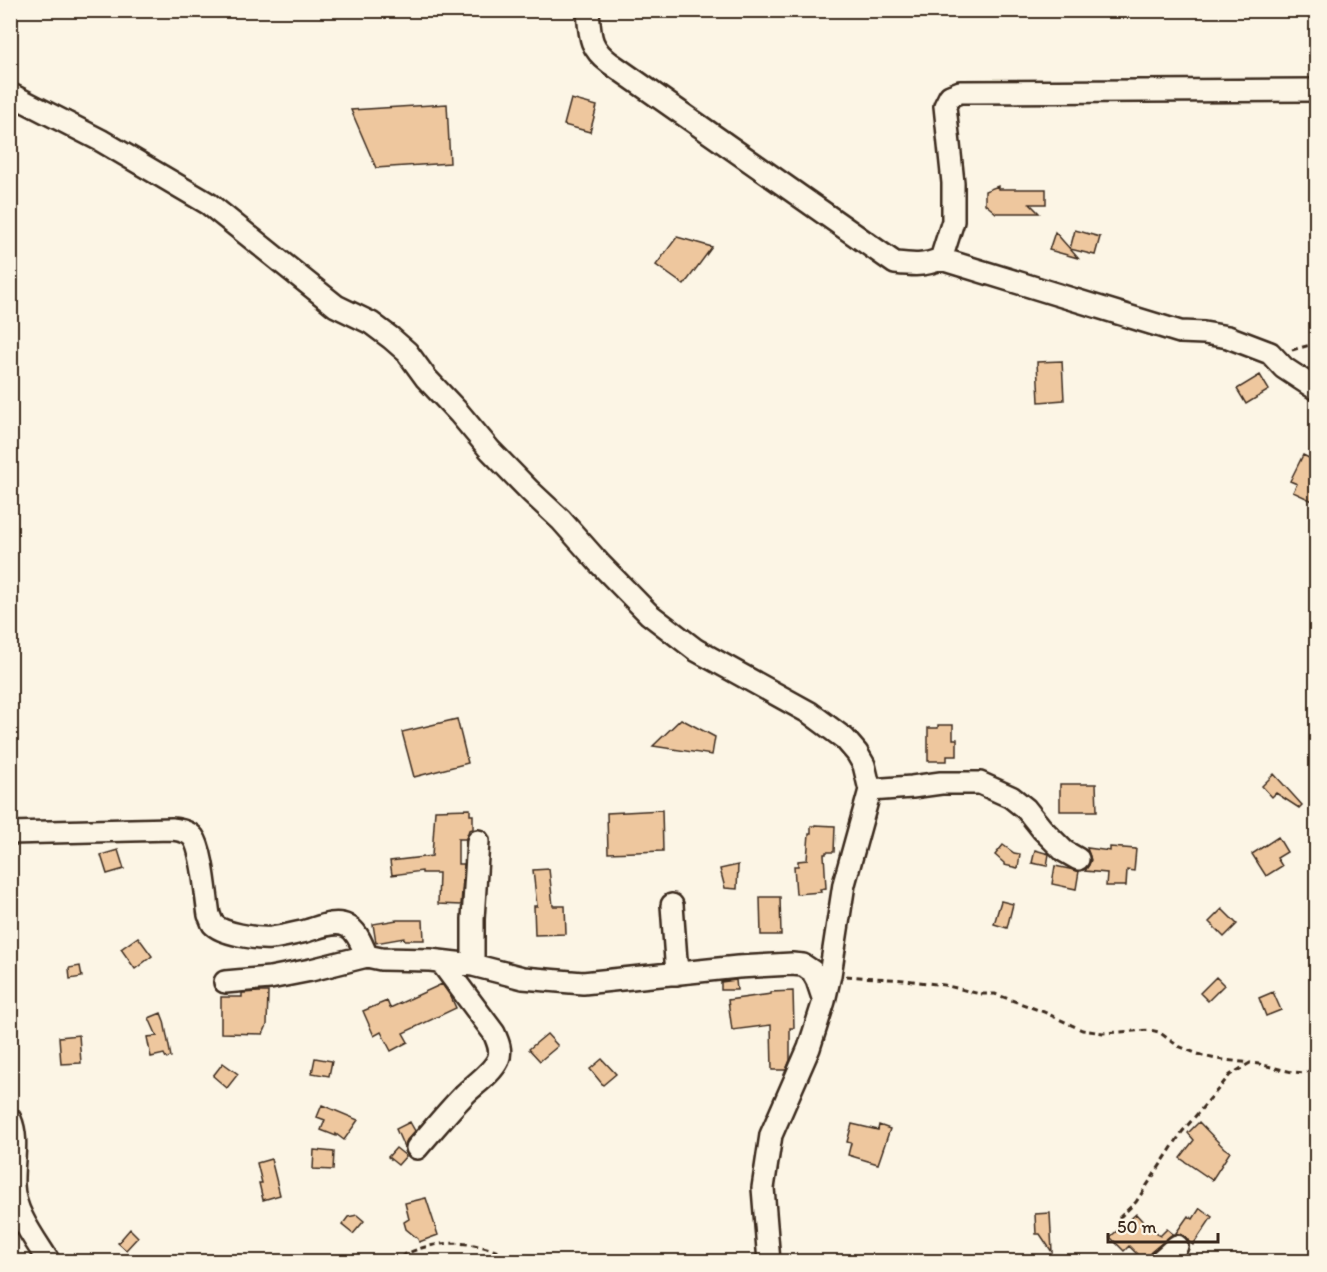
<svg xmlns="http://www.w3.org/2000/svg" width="1327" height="1272" viewBox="0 0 1327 1272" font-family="Itim,sans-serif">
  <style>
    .building { fill: #eec79e; stroke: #3b2a1e; stroke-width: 1.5 }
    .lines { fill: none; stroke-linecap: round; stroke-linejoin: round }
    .minor-casing { stroke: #3b2a1e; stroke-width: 26 }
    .path { stroke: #3b2a1e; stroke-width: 3; stroke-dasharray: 6 4.5; stroke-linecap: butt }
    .minor { stroke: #fcf5e5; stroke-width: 21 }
  </style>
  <rect width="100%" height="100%" fill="#fcf5e5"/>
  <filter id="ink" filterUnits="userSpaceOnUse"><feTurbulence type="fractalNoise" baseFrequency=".0167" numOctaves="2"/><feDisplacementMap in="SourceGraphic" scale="12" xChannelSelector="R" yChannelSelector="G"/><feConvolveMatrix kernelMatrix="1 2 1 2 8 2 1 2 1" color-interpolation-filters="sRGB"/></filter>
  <g filter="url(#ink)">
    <path class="building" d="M 571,99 L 597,106 L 590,132 L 564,125 Z
      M 447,104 L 450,163 L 376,168 L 351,110 Z
      M 998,186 L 998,189 L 1046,189 L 1046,204 L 1030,204 L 1039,213 L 996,213 L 985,204 L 985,191 Z
      M 1075,230 L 1100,237 L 1095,255 L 1070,249 Z
      M 1055,232 L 1078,258 L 1049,250 Z
      M 677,237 L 712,247 L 684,285 L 656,265 Z
      M 1062,361 L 1064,400 L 1039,402 L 1037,362 Z
      M 1260,375 L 1269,390 L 1246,404 L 1237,389 Z
      M 1303,455 L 1317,462 L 1317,503 L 1293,492 L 1297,484 L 1290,481 Z
      M 457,719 L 468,763 L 414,777 L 402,732 Z
      M 681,719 L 715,737 L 712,755 L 653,746 Z
      M 938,725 L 953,725 L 953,739 L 957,739 L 957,756 L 947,756 L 947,761 L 928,761 L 928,728 L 938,728 Z
      M 1274,774 L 1302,805 L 1299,808 L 1276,793 L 1272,797 L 1262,786 Z
      M 1060,784 L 1096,784 L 1097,811 L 1060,811 Z
      M 470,809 L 470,815 L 473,815 L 473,829 L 469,830 L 466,839 L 458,839 L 458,864 L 464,864 L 461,905 L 438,904 L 439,873 L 422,873 L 422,871 L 392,875 L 390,861 L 432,856 L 435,810 Z
      M 662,810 L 663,851 L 608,853 L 607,813 Z
      M 815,825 L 835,826 L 834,852 L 826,852 L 826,854 L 824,854 L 826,888 L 820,889 L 821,892 L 796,894 L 794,866 L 798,866 L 798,861 L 807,860 L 809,833 L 811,833 L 811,826 L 815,826 Z
      M 1278,837 L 1287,852 L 1277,858 L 1282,866 L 1266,876 L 1252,854 Z
      M 1003,845 L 1014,853 L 1020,854 L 1018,868 L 1004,865 L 1004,863 L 995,855 Z
      M 1110,847 L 1136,849 L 1134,871 L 1127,870 L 1126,886 L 1106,886 L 1107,873 L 1085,871 L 1089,865 L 1091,860 L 1087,848 L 1110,851 Z
      M 118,850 L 124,869 L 107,874 L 101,855 Z
      M 1035,850 L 1049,854 L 1047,866 L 1032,863 Z
      M 738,865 L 737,889 L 725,888 L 720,869 Z
      M 1055,866 L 1079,871 L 1076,889 L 1052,884 Z
      M 549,869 L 553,906 L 565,906 L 566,934 L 535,935 L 534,906 L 537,906 L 533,870 Z
      M 760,897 L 780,897 L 781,935 L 761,935 Z
      M 1001,901 L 1013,904 L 1007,928 L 994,924 Z
      M 1222,909 L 1237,924 L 1224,937 L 1209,922 Z
      M 397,920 L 423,920 L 424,940 L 405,940 L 404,938 L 376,943 L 373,924 Z
      M 138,937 L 152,956 L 135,969 L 121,949 Z
      M 80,966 L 82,977 L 70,979 L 69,968 Z
      M 1216,977 L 1224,985 L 1208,1001 L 1200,993 Z
      M 736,980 L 737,990 L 721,990 L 721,982 Z
      M 442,984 L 451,997 L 456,1008 L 403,1033 L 408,1042 L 391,1051 L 381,1032 L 374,1036 L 363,1011 L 387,1001 L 390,1008 Z
      M 793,991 L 794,1028 L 790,1028 L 790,1060 L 786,1070 L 772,1070 L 771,1025 L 732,1030 L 728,1000 L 771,994 L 771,992 Z
      M 259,992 L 268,992 L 267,1025 L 263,1034 L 221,1033 L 221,997 L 242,997 L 242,993 Z
      M 1273,992 L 1281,1010 L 1266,1016 L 1259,998 Z
      M 161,1013 L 164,1021 L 171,1057 L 166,1058 L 164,1054 L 151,1057 L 147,1037 L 157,1036 L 149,1018 Z
      M 547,1034 L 558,1046 L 540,1061 L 529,1049 Z
      M 79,1035 L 81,1063 L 61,1064 L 59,1037 Z
      M 315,1058 L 332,1061 L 329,1076 L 312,1073 Z
      M 602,1059 L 616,1074 L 603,1085 L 590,1069 Z
      M 223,1063 L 238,1074 L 227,1088 L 213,1076 Z
      M 322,1105 L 358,1120 L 344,1140 L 336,1134 L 336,1136 L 321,1130 L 325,1120 L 317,1117 Z
      M 410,1122 L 415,1131 L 407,1140 L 404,1147 L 396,1129 Z
      M 1199,1122 L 1224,1148 L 1230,1152 L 1212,1180 L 1180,1158 L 1194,1140 L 1188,1133 Z
      M 852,1124 L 878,1130 L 879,1125 L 890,1129 L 878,1164 L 848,1155 L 851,1143 L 847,1142 Z
      M 396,1148 L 406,1156 L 398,1165 L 388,1157 Z
      M 314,1150 L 334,1152 L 333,1170 L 313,1169 Z
      M 271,1159 L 280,1195 L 263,1200 L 259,1183 L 262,1183 L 257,1163 Z
      M 426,1198 L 438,1235 L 419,1242 L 418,1239 L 406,1229 L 404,1222 L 409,1219 L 405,1203 Z
      M 1200,1208 L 1212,1217 L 1193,1245 L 1189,1242 L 1186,1237 L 1176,1233 L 1188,1216 L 1193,1219 Z
      M 1050,1213 L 1052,1252 L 1040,1234 L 1036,1234 L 1035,1214 Z
      M 1136,1214 L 1147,1226 L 1149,1224 L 1160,1236 L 1167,1229 L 1173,1234 L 1151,1252 L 1147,1257 L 1147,1262 L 1145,1262 L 1129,1246 L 1124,1251 L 1110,1237 Z
      M 357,1215 L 364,1221 L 353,1234 L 342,1225 L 348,1217 Z
      M 130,1229 L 138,1237 L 126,1250 L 118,1243 Z"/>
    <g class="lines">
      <defs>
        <path id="minor" d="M 588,10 C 590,36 589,47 610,63 L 895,263 C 914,265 923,266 941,259
          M 1316,90 L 960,92 L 950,96 L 945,106 L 953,183 L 953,221 L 941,259 L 1180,332 L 1204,333 L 1228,337 L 1270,353 L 1284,368 L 1316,389
          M 10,94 L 100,140 L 209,204 L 336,306 L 371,323 L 391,338 L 407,352 L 426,378 L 459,413 L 490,450 L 530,491 L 561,520 L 600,564 L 649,614 L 696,650 L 810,713 L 845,739 L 857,753 L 864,765 L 870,790 L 844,884 L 830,975 L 824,1001 L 809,1048 L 771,1135 L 763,1188 L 769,1262
          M 870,790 L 912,787 L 941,783 L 980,783 L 1011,797 L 1026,809 L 1042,829 L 1064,851 L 1078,859
          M 10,833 L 172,829 C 179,830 188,831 193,837 C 203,850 206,897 209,915 C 211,918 211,921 213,924 C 222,934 257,939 271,938 C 281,937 292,934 302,932 C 316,929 334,919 347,926 C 358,931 362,946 367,956 L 381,959 L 430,960 L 473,965 L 523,978 L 583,983 L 738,967 L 792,964 L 803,965 L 812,971 L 817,980 L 824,1001
          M 672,905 L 677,974
          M 473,965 L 473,919 L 478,841
          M 225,982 L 270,978 L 311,970 L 367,956
          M 10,1119 C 19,1139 12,1163 13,1185 C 14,1213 35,1239 49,1262
          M 417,1148 C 433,1130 448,1111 465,1094 C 474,1085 492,1073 498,1060 C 502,1051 498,1042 494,1033 L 441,962
          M 1159,1262 L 1177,1246"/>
      </defs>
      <use href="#minor" class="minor-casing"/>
      <path class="path" d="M 1292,350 L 1310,345 L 1316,345
        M 846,976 L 904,980 L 944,985 L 980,994 L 995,994 L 1044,1012 L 1082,1030 L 1103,1033 L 1150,1030 L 1159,1032 L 1178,1046 L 1203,1056 L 1216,1059 L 1251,1063
        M 1119,1218 L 1136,1202 L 1182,1132 L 1230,1075 L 1250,1063 L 1259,1064 L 1292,1072 L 1306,1073 L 1316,1066
        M 392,1262 C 432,1236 478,1238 519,1262"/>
      <use href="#minor" class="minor"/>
    </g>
  </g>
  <rect width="1327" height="1272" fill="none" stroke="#fcf5e5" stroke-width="36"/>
  <rect x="18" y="18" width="1291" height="1236" fill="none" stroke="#3b2a1e" stroke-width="2" filter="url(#ink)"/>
  <path d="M1108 1233v9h110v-9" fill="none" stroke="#3b2a1e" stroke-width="3"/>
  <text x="1117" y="1233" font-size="18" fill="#3b2a1e" stroke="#fcf5e5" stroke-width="4.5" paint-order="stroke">50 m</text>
</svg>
